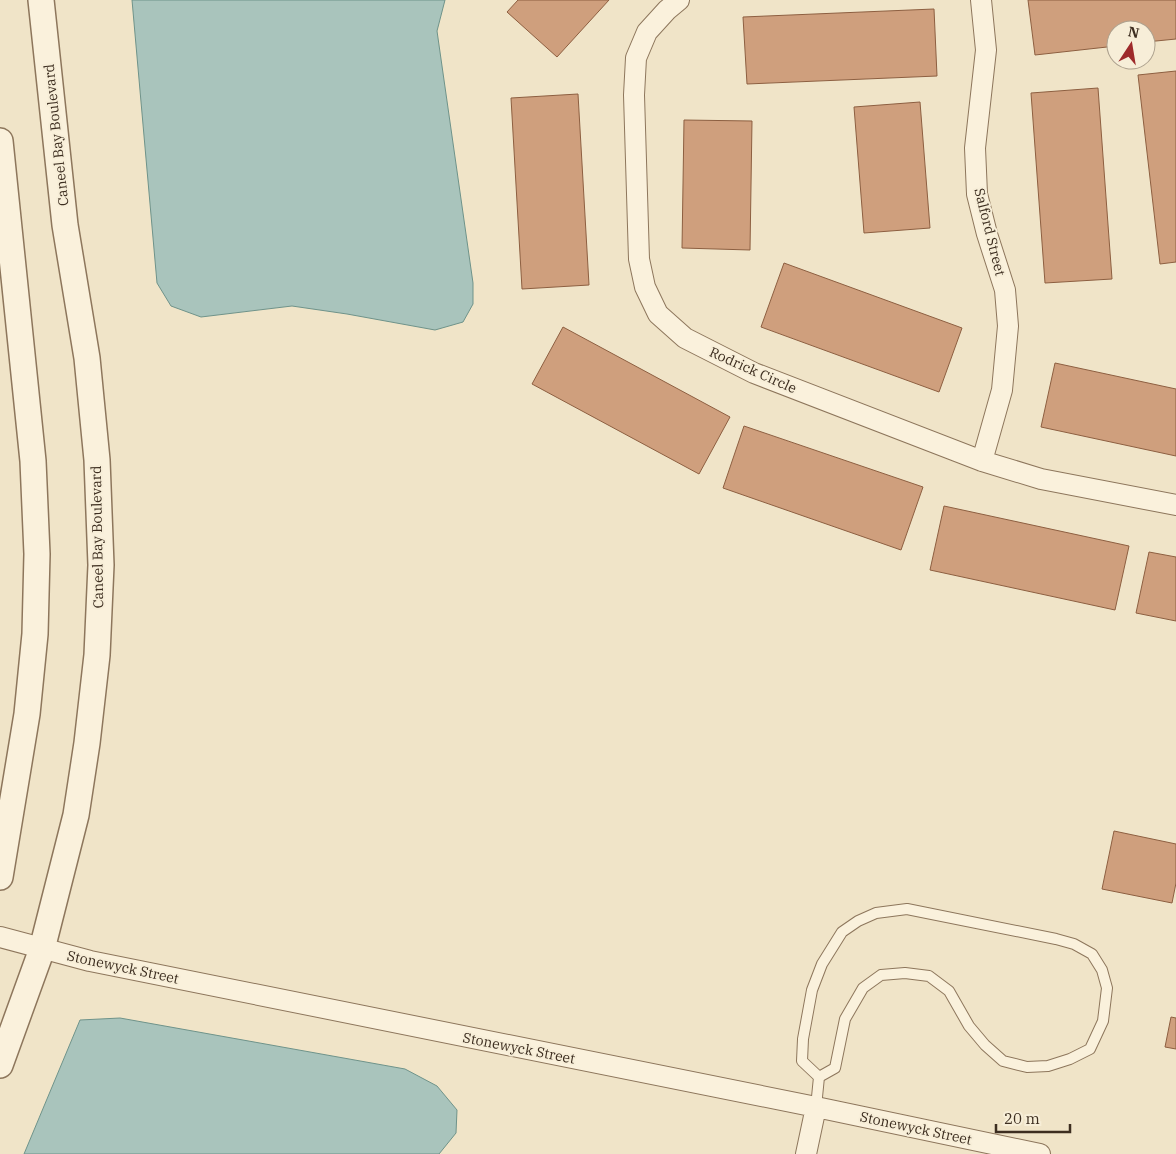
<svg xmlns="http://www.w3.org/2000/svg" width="1176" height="1154" font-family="'IBM Plex Serif',serif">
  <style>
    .water { fill: #a9c4bc; stroke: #6f938a }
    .building { fill: #cf9f7d; stroke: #8d5f41 }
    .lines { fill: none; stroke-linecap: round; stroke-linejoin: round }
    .service-casing { stroke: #8d765c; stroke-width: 12 }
    .minor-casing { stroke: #8d765c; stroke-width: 22 }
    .tertiary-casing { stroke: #8d765c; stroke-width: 28 }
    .service { stroke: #faf1dc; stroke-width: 10 }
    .minor { stroke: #faf1dc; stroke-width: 20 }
    .tertiary { stroke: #faf1dc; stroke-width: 25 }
    .labels { text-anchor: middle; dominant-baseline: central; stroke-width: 4; stroke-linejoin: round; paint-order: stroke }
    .street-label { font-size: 14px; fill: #3d2e20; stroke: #f7eed8 }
  </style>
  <rect width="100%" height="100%" fill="#f0e4c8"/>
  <path class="water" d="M132,0H445L437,31L473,283V304L463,322L435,330L347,314L292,306L201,317L171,306L157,283Z
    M120,1018L405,1069L437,1086L457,1110L456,1133L439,1154H24L80,1020Z"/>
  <path class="building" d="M518,0H609L557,57L507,12Z
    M1028,0H1176V39L1146,42V30H1116V46L1035,55Z
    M934,9L937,76L747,84L743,17Z
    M1176,71V262L1160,264L1138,75Z
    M1098,88L1112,279L1045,283L1031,93Z
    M578,94L589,285L522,289L511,98Z
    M920,102L930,228L864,233L854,107Z
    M684,120L752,121L750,250L682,248Z
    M784,263L962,328L939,392L761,327Z
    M563,327L730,417L699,474L532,384Z
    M1055,363L1176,389V456L1041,427Z
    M744,426L923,487L901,550L723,488Z
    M944,506L1129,546L1115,610L930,570Z
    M1149,552L1176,557V621L1136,613Z
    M1114,831L1176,844V883L1172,903L1102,889Z
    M1171,1017L1176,1018V1049L1165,1047Z"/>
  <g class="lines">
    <defs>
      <path id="service" d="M907,909L1056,939L1074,944L1092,954L1102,970L1107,988L1103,1021L1090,1049L1070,1059L1048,1066L1027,1067L1003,1061L985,1045L969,1026L949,991L929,976L905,973L881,975L863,988L845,1019L835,1068L819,1077L802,1061L803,1039L812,990L822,964L842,932L858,921L876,913Z
        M816,1107L819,1077"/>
      <path id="minor" d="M679,0L667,10L647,32L636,58L634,95L639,259L645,287L658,314L685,338L754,373L982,461L1041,479L1176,505
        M981,0L986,50L975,148L977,194L987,234L1005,290L1008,326L1002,390L982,461
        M0,937L90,961L816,1107L1040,1154
        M806,1154L816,1107"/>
      <path id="tertiary" d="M0,141L33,461L37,554L35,634L27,714L0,877
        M0,1065L42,949L76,815L87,743L97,655L101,565L97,460L87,358L65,225L41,0"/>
    </defs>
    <use href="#service" class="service-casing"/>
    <use href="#minor" class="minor-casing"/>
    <use href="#tertiary" class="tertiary-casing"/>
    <use href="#service" class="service"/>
    <use href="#minor" class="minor"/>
    <use href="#tertiary" class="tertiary"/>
  </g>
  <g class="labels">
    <g class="street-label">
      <text transform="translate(56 135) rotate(-96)">Caneel Bay Boulevard</text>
      <text transform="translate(990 232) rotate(76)">Salford Street</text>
      <text transform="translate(753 370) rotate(24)">Rodrick Circle</text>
      <text transform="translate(97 537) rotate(-91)">Caneel Bay Boulevard</text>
      <text transform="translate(123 967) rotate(12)">Stonewyck Street</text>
      <text transform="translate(519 1048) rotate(11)">Stonewyck Street</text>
      <text transform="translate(916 1128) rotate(12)">Stonewyck Street</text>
    </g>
  </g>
  <g transform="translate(1131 45) rotate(12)"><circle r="24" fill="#f7eed8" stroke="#ada18e"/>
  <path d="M0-4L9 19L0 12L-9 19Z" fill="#9e2a2b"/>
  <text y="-8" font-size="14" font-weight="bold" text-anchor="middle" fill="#3d2e20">N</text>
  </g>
  <path d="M996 1124v8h74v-8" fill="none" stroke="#3d2e20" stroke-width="2.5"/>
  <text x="1004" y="1124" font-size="15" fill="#3d2e20" stroke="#f7eed8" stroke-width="4" paint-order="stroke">20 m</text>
</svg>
